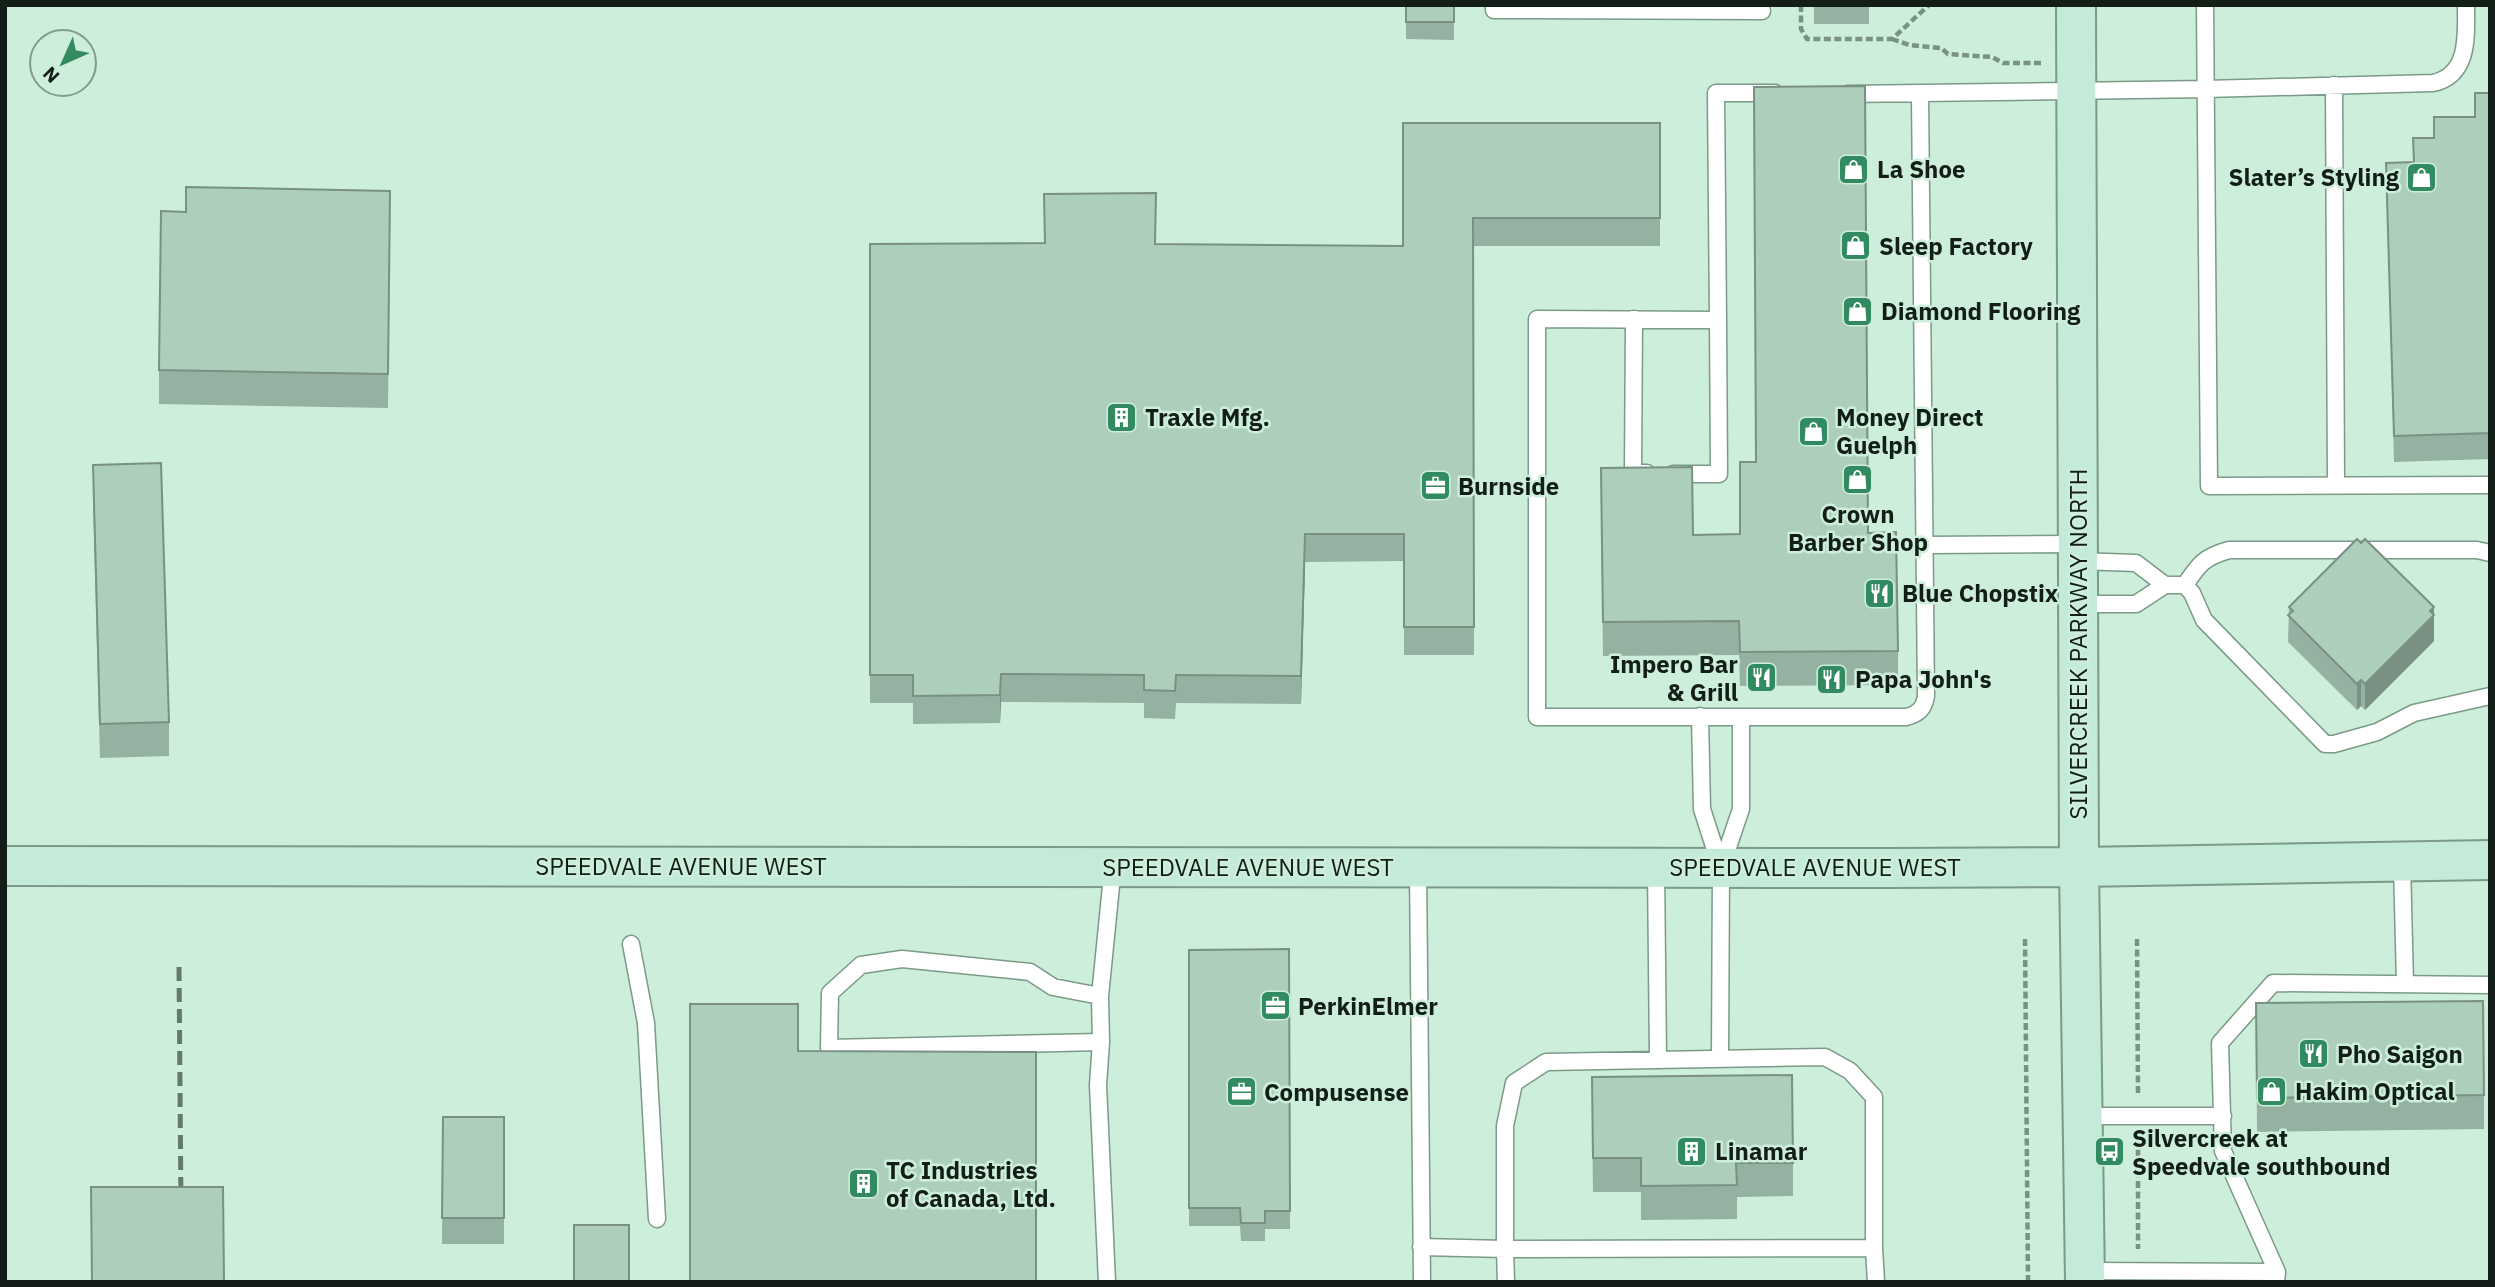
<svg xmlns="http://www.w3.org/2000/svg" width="2495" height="1287" font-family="'IBM Plex Sans',sans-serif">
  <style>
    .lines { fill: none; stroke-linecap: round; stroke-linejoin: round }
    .lane-casing { stroke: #7b9a87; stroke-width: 19 }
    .secondary-casing { stroke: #7b9a87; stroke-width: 42 }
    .path { stroke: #7a9284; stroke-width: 4.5; stroke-dasharray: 7 3.5; stroke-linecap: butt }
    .lane { stroke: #fff; stroke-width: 16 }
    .secondary { stroke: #c4ead9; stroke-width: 38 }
    .rail { stroke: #64796d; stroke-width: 5; stroke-dasharray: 14 7; stroke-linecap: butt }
    .wall { fill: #95b1a1 }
    .shaded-wall { fill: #799083 }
    .building { fill: #adcebb; stroke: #799083; stroke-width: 2 }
    .labels { text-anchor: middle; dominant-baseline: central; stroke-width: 5; stroke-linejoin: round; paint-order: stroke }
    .poi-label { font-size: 24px; font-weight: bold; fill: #121e17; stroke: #cceeda; text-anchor: start }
    .street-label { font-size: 24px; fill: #121e17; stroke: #cceeda }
  </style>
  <rect width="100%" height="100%" fill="#cceeda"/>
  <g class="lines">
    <defs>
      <path id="lane" d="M1494,5V10L1762,11
        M2205,5L2209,486L2490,485
        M2334,85L2336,485
        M1775,93H1716L1718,320L1537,319V717H1906C1919,714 1924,708 1926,696L1920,94
        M1847,94L2206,89L2433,83C2470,75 2466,35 2466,5
        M1634,319L1633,473H1647
        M1673,474H1719L1718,320
        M1925,545L2077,544
        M2078,561L2136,563L2165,585
        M2185,585C2199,564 2204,557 2229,550H2477L2490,553
        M2079,604H2136L2165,585H2185L2192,593L2204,620L2325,744H2334L2377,732L2414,713L2490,696
        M1700,716L1702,809L1721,868
        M2402,863L2405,984
        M1418,868L1422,1282
        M1656,868L1658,1058
        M631,944L646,1023L657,1219
        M1100,996L1053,987L1030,972L902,959L861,965L830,993L829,1048L1101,1042L1100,996L1113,866
        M1101,1042L1098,1085L1107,1282
        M1825,1057L1850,1071L1874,1097V1248L1505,1249V1126L1514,1083L1546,1062Z
        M1720,1058L1721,868L1741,809V717
        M2083,1116H2223
        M1421,1247L1505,1249L1506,1282
        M1874,1248L1876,1282
        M2085,1271L2277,1272
        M2276,1282L2277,1272L2223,1151L2220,1043L2273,983L2490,985"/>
      <path id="secondary" d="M2076,5L2079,867L2085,1282
        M5,866L1889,868L2079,867L2490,860"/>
    </defs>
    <use href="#lane" class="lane-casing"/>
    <use href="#secondary" class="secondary-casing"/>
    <path class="path" d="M1801,5V29L1807,39H1892L1929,5
      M1892,39L1909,45L1941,48L1948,54L1992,57L2003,63H2043
      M2025,939L2028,1282
      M2137,939L2138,1095
      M2138,1139V1249"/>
    <use href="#lane" class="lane"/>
    <use href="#secondary" class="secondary"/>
    <path class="rail" d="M179,967L181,1205"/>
  </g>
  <path class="wall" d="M1406,5H1454V40L1406,39Z
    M1814,5H1869V24H1814Z
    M2490,93V459L2394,462L2386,163L2413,162L2475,117Z
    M1660,123V246H1473L1474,655H1404V561L1305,562L1301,704L1176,703L1175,719L1144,718V703L1001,702L1000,723L913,724V703H870V244H1155L1403,246Z
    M186,212L390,224L388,408L159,404V370Z
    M93,465L169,722V756L100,758L93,499Z
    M1601,502L1693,535L1868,533L1898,651V685L1740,686L1739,655L1603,656Z
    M2289,607H2434V641L2365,710L2361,706L2357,710L2288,642Z
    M1289,949L1290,1229H1265V1241H1241L1240,1226H1189V950Z
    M2256,1003L2484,1095V1129L2257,1132Z
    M1592,1111L1793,1163V1196L1737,1197V1219L1641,1220V1192H1593Z
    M443,1117H504V1244H442Z"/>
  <path class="shaded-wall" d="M1305,534V562L1301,704V676Z
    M2434,607V641L2365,710V684Z
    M1001,674V702L1000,723V695Z
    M2361,680V706L2357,710V684Z"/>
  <path class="building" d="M1406,5H1454V22H1406Z
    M1814,5H1869V6H1814Z
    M1865,86L1868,533L1896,532L1898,651L1740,652L1739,621L1603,622L1601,468L1692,467L1693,535L1740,534V462H1756L1754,87Z
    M2475,93H2490V433L2394,436L2386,163L2414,162L2413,138H2434V117H2475Z
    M1403,123H1660V218H1473L1474,627H1404V534H1305L1301,676L1176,675L1175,691L1144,690V675L1001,674L1000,695L913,696V675H870V244L1045,243L1044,194L1156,193L1155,244L1403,246Z
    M186,187L390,191L388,374L159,370L161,211L186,212Z
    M161,463L169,722L100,724L93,465Z
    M2357,539L2361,543L2365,539L2434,607L2430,611L2434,615L2365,684L2361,680L2357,684L2288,615L2293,611L2289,607Z
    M1289,949L1290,1211H1265V1223H1241L1240,1208H1189V950Z
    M2483,1001L2484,1095L2257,1098L2256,1003Z
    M690,1004H798V1051L1036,1052V1282H690Z
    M1792,1075L1793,1163H1736L1737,1185L1641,1186V1158H1593L1592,1077Z
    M443,1117H504V1218H442Z
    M91,1187H223L224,1282H92Z
    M574,1225H629V1282H574Z"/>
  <defs>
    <symbol id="shop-square" viewBox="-11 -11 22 22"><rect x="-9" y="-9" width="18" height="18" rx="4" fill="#328b60" stroke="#cceeda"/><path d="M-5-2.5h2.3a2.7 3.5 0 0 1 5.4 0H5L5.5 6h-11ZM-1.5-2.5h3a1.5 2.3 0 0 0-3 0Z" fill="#fff"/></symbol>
    <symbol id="building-square" viewBox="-11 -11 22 22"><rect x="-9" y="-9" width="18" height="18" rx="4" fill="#328b60" stroke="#cceeda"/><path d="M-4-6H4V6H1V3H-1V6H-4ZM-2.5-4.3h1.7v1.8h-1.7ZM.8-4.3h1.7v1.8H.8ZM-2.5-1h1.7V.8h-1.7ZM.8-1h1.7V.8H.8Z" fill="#fff"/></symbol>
    <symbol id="office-square" viewBox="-11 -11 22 22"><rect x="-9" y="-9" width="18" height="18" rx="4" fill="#328b60" stroke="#cceeda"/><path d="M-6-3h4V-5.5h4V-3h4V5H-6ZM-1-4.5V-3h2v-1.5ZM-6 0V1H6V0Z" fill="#fff"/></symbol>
    <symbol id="restaurant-square" viewBox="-11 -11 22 22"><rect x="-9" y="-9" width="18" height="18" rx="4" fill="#328b60" stroke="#cceeda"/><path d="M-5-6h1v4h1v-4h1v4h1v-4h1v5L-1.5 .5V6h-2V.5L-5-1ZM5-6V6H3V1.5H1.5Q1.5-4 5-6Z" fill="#fff"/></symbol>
    <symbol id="bus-square" viewBox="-11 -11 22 22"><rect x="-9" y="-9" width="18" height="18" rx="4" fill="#328b60" stroke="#cceeda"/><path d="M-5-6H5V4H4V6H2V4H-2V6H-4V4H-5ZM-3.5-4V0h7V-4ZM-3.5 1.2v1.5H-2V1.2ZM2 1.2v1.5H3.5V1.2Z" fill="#fff"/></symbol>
  </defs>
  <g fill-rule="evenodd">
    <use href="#shop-square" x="1836" y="152" width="35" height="35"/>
    <use href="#shop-square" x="2404" y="160" width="35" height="35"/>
    <use href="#shop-square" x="1838" y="228" width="35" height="35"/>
    <use href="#shop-square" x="1840" y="294" width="35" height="35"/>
    <use href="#building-square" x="1104" y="400" width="35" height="35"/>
    <use href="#shop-square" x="1796" y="414" width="35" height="35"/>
    <use href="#shop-square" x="1840" y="462" width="35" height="35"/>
    <use href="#office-square" x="1418" y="468" width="35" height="35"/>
    <use href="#restaurant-square" x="1862" y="576" width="35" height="35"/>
    <use href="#restaurant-square" x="1744" y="660" width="35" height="35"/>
    <use href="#restaurant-square" x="1814" y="662" width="35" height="35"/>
    <use href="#office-square" x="1258" y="988" width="35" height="35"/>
    <use href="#restaurant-square" x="2296" y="1036" width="35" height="35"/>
    <use href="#shop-square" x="2254" y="1074" width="35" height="35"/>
    <use href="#office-square" x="1224" y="1074" width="35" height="35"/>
    <use href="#building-square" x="1674" y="1134" width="35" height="35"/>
    <use href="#bus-square" x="2092" y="1134" width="35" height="35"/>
    <use href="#building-square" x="846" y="1166" width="35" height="35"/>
  </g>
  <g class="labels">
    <g class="poi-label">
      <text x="1877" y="169">La Shoe</text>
      <text x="2399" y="177" text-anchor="end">Slater’s Styling</text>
      <text x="1879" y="246">Sleep Factory</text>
      <text x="1881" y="311">Diamond Flooring</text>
      <text x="1145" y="417">Traxle Mfg.</text>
      <text x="1836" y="417">Money Direct<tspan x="1836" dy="28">Guelph</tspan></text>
      <text x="1458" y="486">Burnside</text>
      <text x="1858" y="514" text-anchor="middle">Crown<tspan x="1858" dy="28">Barber Shop</tspan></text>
      <text x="1902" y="593">Blue Chopstix</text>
      <text x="1738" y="664" text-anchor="end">Impero Bar<tspan x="1738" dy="28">&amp; Grill</tspan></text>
      <text x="1855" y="679">Papa John's</text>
      <text x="1298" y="1006">PerkinElmer</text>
      <text x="2337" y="1054">Pho Saigon</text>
      <text x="2295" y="1091">Hakim Optical</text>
      <text x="1264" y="1092">Compusense</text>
      <text x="2132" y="1138">Silvercreek at<tspan x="2132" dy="28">Speedvale southbound</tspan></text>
      <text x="1715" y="1151">Linamar</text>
      <text x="886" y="1170">TC Industries<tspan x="886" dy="28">of Canada, Ltd.</tspan></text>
    </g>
    <g class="street-label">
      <text transform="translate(2078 644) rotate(-90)">SILVERCREEK PARKWAY NORTH</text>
      <text x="681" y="866">SPEEDVALE AVENUE WEST</text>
      <text x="1248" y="867">SPEEDVALE AVENUE WEST</text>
      <text x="1815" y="867">SPEEDVALE AVENUE WEST</text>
    </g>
  </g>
  <rect width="2495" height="1287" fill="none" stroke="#121e17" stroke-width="14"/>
  <g transform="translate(63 63) rotate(225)"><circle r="33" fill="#cceeda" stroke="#829b8c" stroke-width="2"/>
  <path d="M0-5L12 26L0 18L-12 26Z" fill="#328b60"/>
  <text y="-10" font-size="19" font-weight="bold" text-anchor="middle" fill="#121e17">N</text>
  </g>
</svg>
